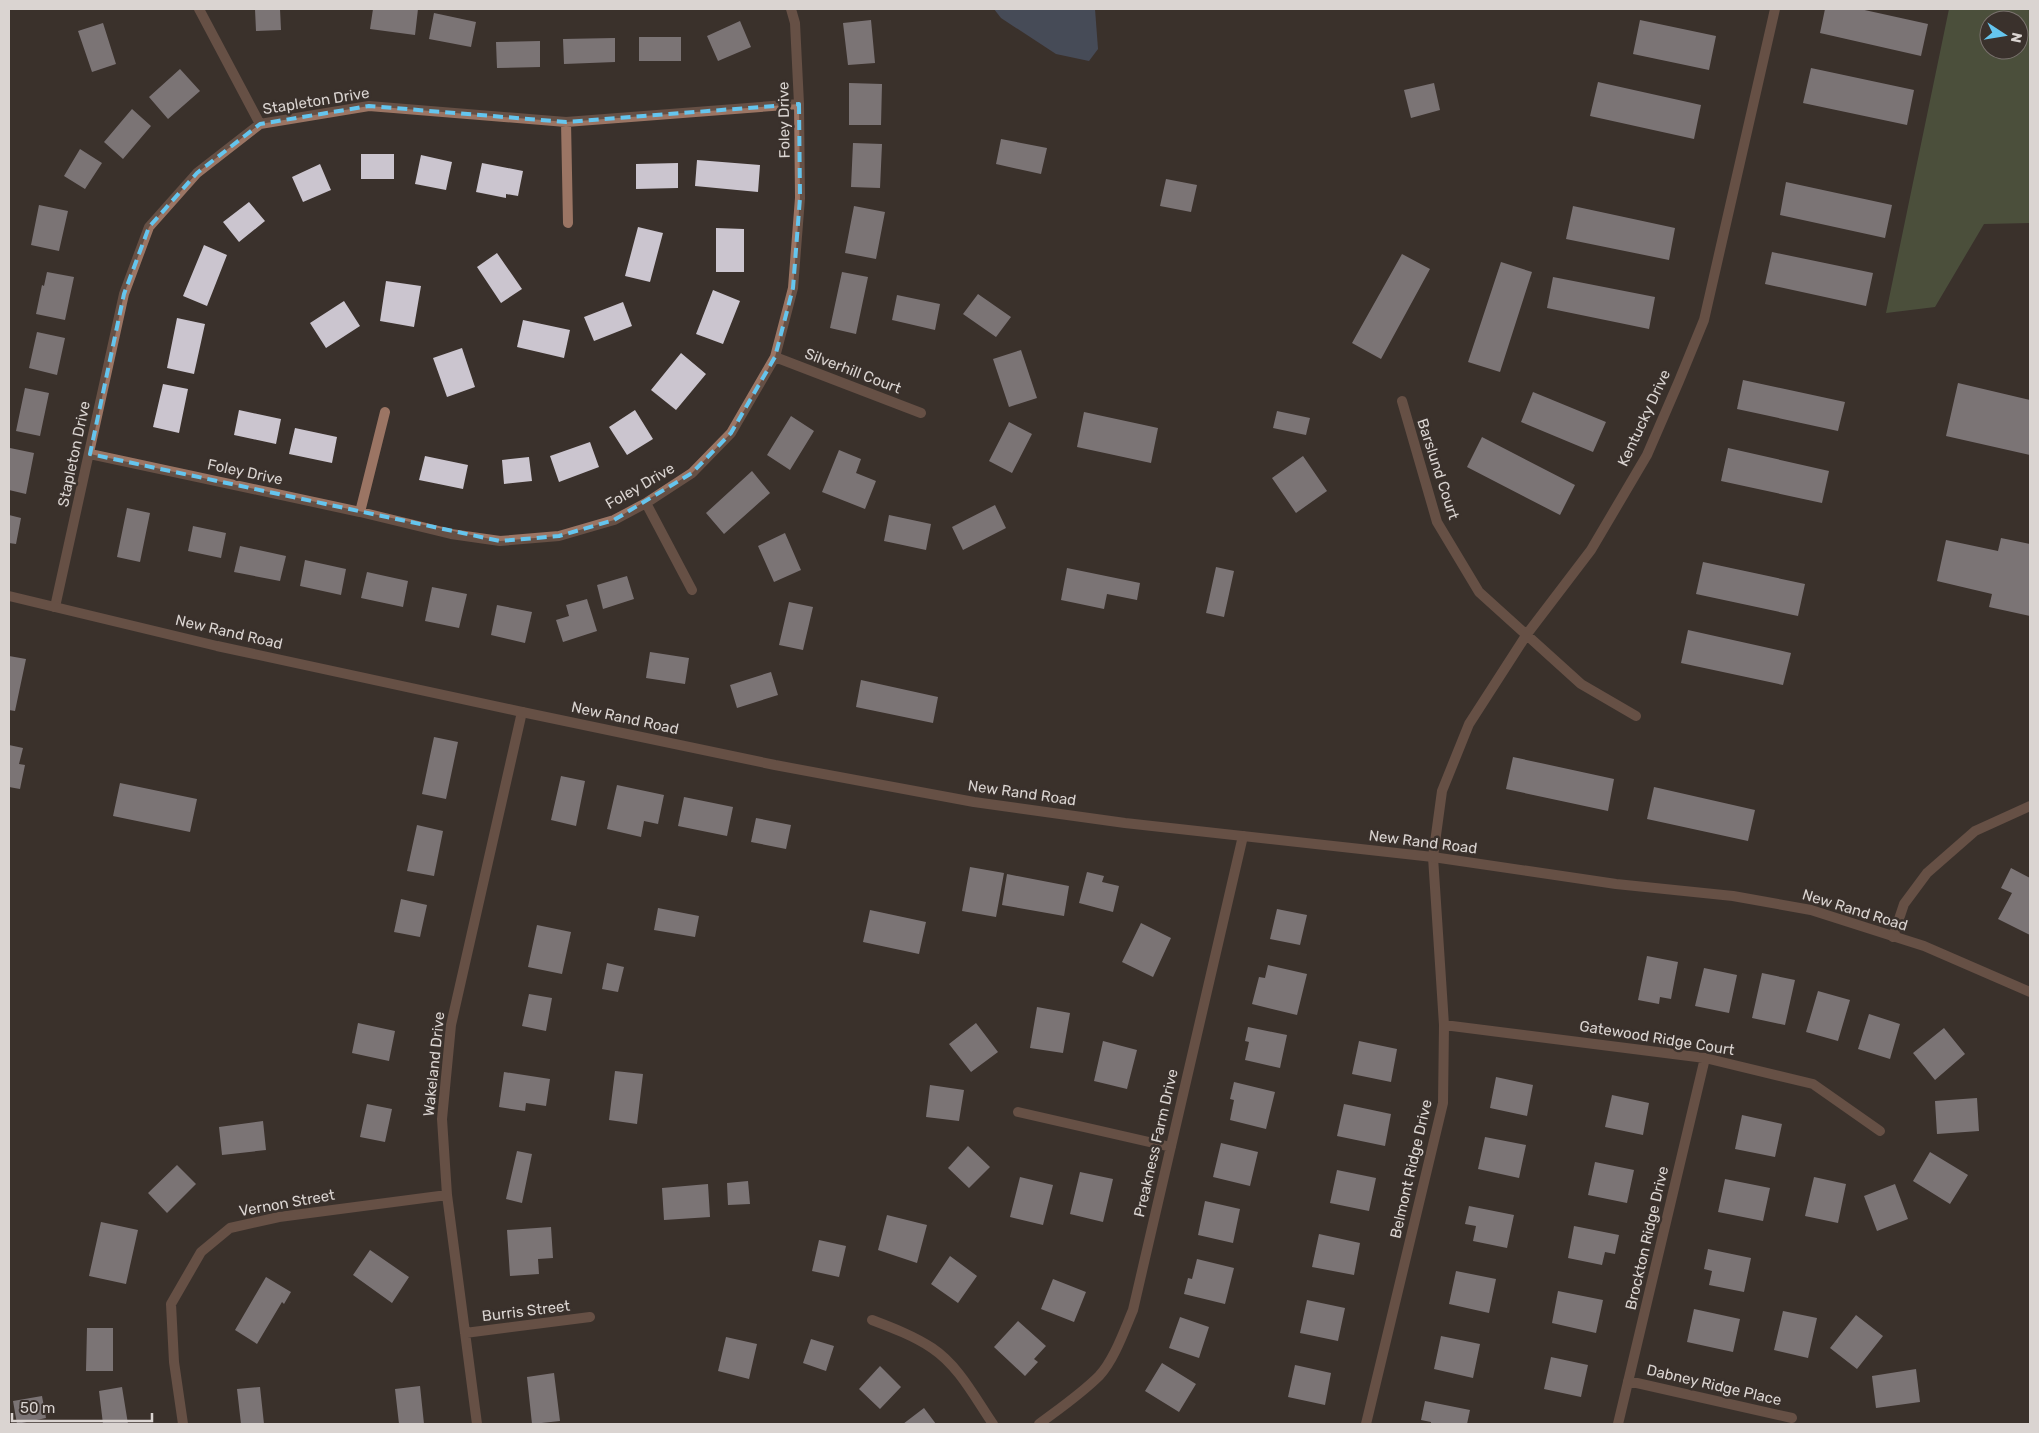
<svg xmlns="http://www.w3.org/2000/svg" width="2039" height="1433" font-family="Rubik,sans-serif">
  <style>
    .forest { fill: #5f744f; fill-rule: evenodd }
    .water { fill: #566a8d }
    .building { fill: #cbc5cf }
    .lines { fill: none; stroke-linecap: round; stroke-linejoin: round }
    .minor { stroke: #9b7564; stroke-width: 10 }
    .tertiary { stroke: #9b7564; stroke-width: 10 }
    .marked { fill: none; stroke: #65c5ee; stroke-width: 4; stroke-dasharray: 10 6; stroke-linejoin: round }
    .labels { text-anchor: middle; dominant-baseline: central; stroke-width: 5; stroke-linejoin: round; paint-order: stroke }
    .street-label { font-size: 15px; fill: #dad4d1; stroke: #3a312c }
  </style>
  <rect width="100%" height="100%" fill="#3a312c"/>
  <path class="forest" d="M1949,9H2030V223L1984,224L1935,307L1886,313ZM1989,20H2019V50H1989Z"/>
  <path class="water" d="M994,9H1095L1098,49L1089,61L1056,54L1001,18Z"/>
  <path class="building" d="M255,9H280L281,30L256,31Z
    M373,9H418L415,35L370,29Z
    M1825,9H1860L1928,24L1921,56L1820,33Z
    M434,13L476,22L471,47L429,39Z
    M871,20L875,63L848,65L843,23Z
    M1640,20L1716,36L1709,70L1633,54Z
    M740,21L751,47L718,61L707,36Z
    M103,23L116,64L92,72L78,31Z
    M639,37H681V61H639Z
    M615,38V62L564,64L563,39Z
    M540,41V67L497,68L496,42Z
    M1811,68L1914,90L1907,125L1803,103Z
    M180,69L200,91L168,119L149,97Z
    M1598,82L1701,105L1694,139L1590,116Z
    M849,83L882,84L881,125H849Z
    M1434,83L1440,110L1411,118L1404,90Z
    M132,109L151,126L123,159L104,142Z
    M1001,139L1047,148L1041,174L996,164Z
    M853,143L882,144L880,188L851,187Z
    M80,149L102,163L85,189L64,176Z
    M361,154H394V179H361Z
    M421,155L452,162L446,190L415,184Z
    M697,160L760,165L758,192L695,186Z
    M482,163L523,171L518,196L506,194V198L476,192Z
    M678,163V188L636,189V164Z
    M320,164L331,190L303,202L292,177Z
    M1166,179L1197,185L1191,212L1160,206Z
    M1786,182L1892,205L1885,238L1780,215Z
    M249,202L265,221L239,242L223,222Z
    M39,205L68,211L59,251L31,245Z
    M854,206L885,212L876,259L845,253Z
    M1573,206L1675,228L1669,260L1566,239Z
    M638,227L663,233L650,282L625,276Z
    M716,228L744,229V272H716Z
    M204,245L227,255L207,306L183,296Z
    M1772,252L1873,273L1866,306L1765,284Z
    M497,253L522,289L501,303L477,267Z
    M1402,254L1430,269L1381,359L1352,343Z
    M1501,262L1532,272L1500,372L1468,362Z
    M47,272L74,277L65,320L36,314L42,285L44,286Z
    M842,272L868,277L856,334L830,328Z
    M1553,277L1655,297L1649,329L1547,308Z
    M386,281L421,286L414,327L380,321Z
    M713,290L740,301L723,344L696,334Z
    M978,294L1011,317L996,337L963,314Z
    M897,295L940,304L935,330L892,320Z
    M344,301L360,326L326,348L310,323Z
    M623,302L632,326L594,341L584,317Z
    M177,318L205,324L194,374L167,368Z
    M523,320L570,330L564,358L517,347Z
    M37,332L65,338L57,375L29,368Z
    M462,348L475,387L447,397L433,358Z
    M1021,350L1037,398L1009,407L993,359Z
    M681,353L706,374L676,410L651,390Z
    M1743,380L1845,402L1838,431L1737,409Z
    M1958,383L2030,400V455L1946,436Z
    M163,384L188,389L179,433L153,427Z
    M25,388L49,393L40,436L16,431Z
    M1533,392L1606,422L1593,452L1521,422Z
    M239,410L281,419L276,444L234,435Z
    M635,410L653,439L627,455L609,427Z
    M1277,411L1310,418L1306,435L1273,428Z
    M1084,412L1158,428L1151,463L1077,447Z
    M791,416L814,431L790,470L767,455Z
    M1009,422L1032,434L1012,473L989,461Z
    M295,428L337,437L332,463L289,454Z
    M1482,437L1575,485L1560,515L1467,467Z
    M590,442L599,467L559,482L550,456Z
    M10,448L34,453L26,494L9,490Z
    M1728,448L1829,471L1822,503L1721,481Z
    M839,450L861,459L856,473L876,481L865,509L822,492Z
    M425,456L468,465L463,489L419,480Z
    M1303,456L1327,491L1296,513L1272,478Z
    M529,457L532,481L504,484L502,460Z
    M752,471L770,493L724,534L706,513Z
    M995,505L1006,528L963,550L952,527Z
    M127,508L150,513L140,562L117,557Z
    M9,515L21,518L16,544L9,543Z
    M889,515L931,524L926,550L884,541Z
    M193,526L226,533L221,558L188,551Z
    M785,533L801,570L774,582L758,546Z
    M2001,538L2030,544V616L1989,607L1992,594L1937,581L1946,540L1998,551Z
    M240,546L286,556L280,581L234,572Z
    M305,560L346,569L341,595L300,586Z
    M1703,562L1805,584L1798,616L1696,594Z
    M1216,567L1234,571L1224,617L1206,613Z
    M1067,568L1140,583L1137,600L1107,594L1104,609L1061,600Z
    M367,572L408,581L403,607L361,598Z
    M627,576L634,599L603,609L597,585Z
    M432,587L467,594L459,628L425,621Z
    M587,599L597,631L563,642L556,620L569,616L566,605Z
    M789,602L813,607L803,650L779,645Z
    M497,605L532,612L525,643L491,635Z
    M1688,630L1791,653L1783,685L1681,663Z
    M650,652L689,658L685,684L646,678Z
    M9,656L26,659L15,711L9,710Z
    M771,672L778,695L737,708L730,685Z
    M861,680L938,697L933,723L856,707Z
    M434,737L458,742L446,799L422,794Z
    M9,745L23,748L19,764L25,765L20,789L9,787Z
    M1513,757L1614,779L1608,811L1506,789Z
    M561,776L585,781L576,826L551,820Z
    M120,783L197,799L190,832L113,816Z
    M617,785L664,795L658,824L644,821L641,837L607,829Z
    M1654,787L1755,810L1748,841L1647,819Z
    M684,797L733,807L727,836L678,826Z
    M756,818L791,825L786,849L751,842Z
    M417,825L443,831L434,876L407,871Z
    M970,867L1004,873L996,917L962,911Z
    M2011,868L2030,878V935L1998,919L2012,893L2001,888Z
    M1087,872L1104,876L1102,882L1119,886L1113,912L1079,903Z
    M1007,874L1069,886L1064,916L1002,905Z
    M401,899L427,905L420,937L394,932Z
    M658,908L699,916L695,937L654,930Z
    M1277,909L1307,915L1300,945L1270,939Z
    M870,910L926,922L919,954L863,942Z
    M1141,923L1171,938L1153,977L1122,962Z
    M537,925L571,932L562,974L528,967Z
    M1647,956L1678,962L1671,999L1660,997L1659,1004L1638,1000Z
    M607,963L624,967L618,992L602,989Z
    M1268,965L1307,974L1297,1015L1252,1004L1259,977L1265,978Z
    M1704,968L1737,975L1729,1013L1695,1006Z
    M1762,973L1795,980L1785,1025L1752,1018Z
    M1818,991L1850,1000L1838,1041L1806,1032Z
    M529,994L552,998L546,1031L522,1026Z
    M1037,1007L1070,1013L1063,1053L1030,1048Z
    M1869,1014L1900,1024L1890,1059L1858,1049Z
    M358,1023L395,1031L389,1061L352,1053Z
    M976,1023L998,1052L971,1072L949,1044Z
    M1248,1027L1287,1035L1280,1068L1245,1060L1249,1042L1245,1041Z
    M1944,1028L1965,1054L1935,1080L1913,1053Z
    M1103,1041L1137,1050L1127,1089L1094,1081Z
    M1359,1041L1397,1049L1391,1082L1352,1074Z
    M615,1071L643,1074L637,1124L609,1120Z
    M504,1072L550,1079L546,1106L526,1103L525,1111L499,1107Z
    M1496,1077L1533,1085L1527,1116L1490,1108Z
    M1234,1082L1275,1092L1266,1129L1230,1120L1234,1100L1230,1099Z
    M930,1085L964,1090L959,1121L926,1117Z
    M1612,1095L1649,1103L1643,1135L1605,1127Z
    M1977,1098L1979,1131L1937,1134L1935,1101Z
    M367,1104L392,1109L385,1142L360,1137Z
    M1344,1104L1391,1114L1385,1146L1337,1136Z
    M1742,1115L1782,1124L1775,1157L1735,1149Z
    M263,1121L266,1150L222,1155L219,1127Z
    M1485,1137L1526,1145L1519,1178L1478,1169Z
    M1221,1143L1258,1152L1250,1186L1213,1177Z
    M968,1146L990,1167L969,1188L948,1168Z
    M517,1151L532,1154L522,1203L506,1199Z
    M1930,1152L1968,1175L1950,1204L1913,1181Z
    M1595,1162L1634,1170L1627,1203L1588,1195Z
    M177,1165L196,1184L167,1213L148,1193Z
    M1337,1170L1376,1178L1369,1211L1330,1203Z
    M1080,1172L1113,1179L1103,1222L1070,1214Z
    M1020,1177L1053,1185L1043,1225L1010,1217Z
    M1814,1177L1846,1184L1838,1223L1805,1216Z
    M1725,1179L1770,1188L1763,1221L1718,1212Z
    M748,1181L750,1204L728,1205L727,1183Z
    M708,1184L710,1217L664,1220L662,1188Z
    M1895,1184L1908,1219L1877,1231L1864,1196Z
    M1205,1201L1240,1209L1233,1243L1198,1235Z
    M1469,1206L1514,1215L1507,1248L1473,1241L1476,1226L1465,1224Z
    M887,1215L927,1225L917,1263L878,1250Z
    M101,1222L138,1230L126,1284L89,1276Z
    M1574,1226L1619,1235L1615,1254L1605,1252L1602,1265L1568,1258Z
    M551,1227L553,1258L538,1259L539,1274L510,1276L507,1230Z
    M1319,1234L1360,1243L1354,1275L1312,1267Z
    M819,1240L846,1246L839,1277L812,1271Z
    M1708,1249L1751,1258L1744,1292L1709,1285L1712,1271L1704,1269Z
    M370,1250L409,1277L392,1303L353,1275Z
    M950,1256L977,1276L958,1303L931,1284Z
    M1197,1259L1234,1268L1225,1304L1184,1294L1188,1278L1192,1279Z
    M1456,1271L1496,1279L1489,1313L1449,1304Z
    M266,1277L291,1292L284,1304L282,1302L257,1344L235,1330Z
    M1053,1279L1086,1292L1074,1322L1041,1309Z
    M1558,1291L1603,1300L1596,1333L1552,1323Z
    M1307,1300L1345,1308L1338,1341L1300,1333Z
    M1694,1309L1740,1319L1733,1352L1687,1342Z
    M1783,1311L1817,1318L1808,1358L1774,1350Z
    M1856,1315L1883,1336L1857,1369L1830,1348Z
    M1180,1317L1209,1327L1199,1358L1169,1348Z
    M1018,1321L1046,1346L1034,1359L1038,1362L1025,1376L994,1347Z
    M87,1328H113V1371H86Z
    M1441,1336L1480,1344L1473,1378L1434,1369Z
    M726,1337L757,1344L749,1379L718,1371Z
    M811,1339L834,1346L826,1371L803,1363Z
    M1551,1357L1588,1365L1581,1397L1544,1389Z
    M1162,1363L1196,1384L1179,1412L1145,1391Z
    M1295,1365L1331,1373L1325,1405L1288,1397Z
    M880,1366L901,1387L880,1409L859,1389Z
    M1916,1369L1920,1402L1876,1408L1872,1376Z
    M554,1373L560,1421L532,1424L527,1377Z
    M420,1386L424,1424H399L395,1389Z
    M122,1387L128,1424H103L99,1391Z
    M260,1387L264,1424H241L237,1389Z
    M42,1396L46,1418L17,1424L13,1401Z
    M1425,1401L1470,1410L1467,1424H1431V1422L1421,1420Z
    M924,1408L936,1424H903Z"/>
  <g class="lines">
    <path class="minor" d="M199,9L260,124
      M566,122L568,223
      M775,357L921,413
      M1402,401L1437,522L1479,592L1581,684L1636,716
      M90,454L360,512L451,534L500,541L559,536L614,520L646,503L692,473L731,433L775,357L793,288L800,198L799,104L795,23L791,9
      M646,503L692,590
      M360,512L385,412
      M55,607L124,294L149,227L197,173L260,124L369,106L566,122L799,104
      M1893,937L1904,904L1927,873L1975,831L2030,806
      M1444,1025L1705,1058L1813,1084L1880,1131
      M1018,1112L1171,1147
      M872,1320C893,1328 914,1336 932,1348C959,1366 975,1398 993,1424
      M465,1333L590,1317
      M1628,1381L1792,1418
      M183,1424L174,1362L171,1304L201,1252L230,1228L279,1217L447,1195
      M477,1424L447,1195L442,1119L451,1025L522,712
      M1039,1424C1059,1409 1081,1394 1099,1376C1114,1360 1124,1331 1133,1310L1243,836
      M1366,1424L1443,1103L1444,1025L1433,857L1442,791L1469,724L1527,634L1591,550L1647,455L1679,381L1704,320L1775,9
      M1618,1424L1705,1058"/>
    <path class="tertiary" d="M9,596L217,646L522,712L775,765L974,802L1125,823L1433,857L1616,884L1733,896L1811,910L1924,946L2030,992"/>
  </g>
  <path d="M0 0H2039V1433H0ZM799,104L800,198L793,288L775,357L731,433L692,473L614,520L559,536L500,541L90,454L124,294L149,227L197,173L260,124L369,106L566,122Z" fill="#3a312c" fill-opacity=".55" fill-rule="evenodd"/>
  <path class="marked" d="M799,104L800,198L793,288L775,357L731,433L692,473L614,520L559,536L500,541L90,454L124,294L149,227L197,173L260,124L369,106L566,122Z"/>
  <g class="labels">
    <g class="street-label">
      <text transform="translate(316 101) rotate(-9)">Stapleton Drive</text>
      <text transform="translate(784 120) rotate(-91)">Foley Drive</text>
      <text transform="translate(853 371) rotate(21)">Silverhill Court</text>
      <text transform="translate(1644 418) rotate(-65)">Kentucky Drive</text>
      <text transform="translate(74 454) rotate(-78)">Stapleton Drive</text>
      <text transform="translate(1438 469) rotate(72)">Barslund Court</text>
      <text transform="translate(245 472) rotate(12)">Foley Drive</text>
      <text transform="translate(640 486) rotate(-30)">Foley Drive</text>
      <text transform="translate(229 632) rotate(13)">New Rand Road</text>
      <text transform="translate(625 718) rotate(12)">New Rand Road</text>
      <text transform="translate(1022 793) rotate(8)">New Rand Road</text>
      <text transform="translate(1423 842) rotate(7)">New Rand Road</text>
      <text transform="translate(1855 910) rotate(17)">New Rand Road</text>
      <text transform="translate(1657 1038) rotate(9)">Gatewood Ridge Court</text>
      <text transform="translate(434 1064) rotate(-84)">Wakeland Drive</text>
      <text transform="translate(1156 1143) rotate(-77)">Preakness Farm Drive</text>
      <text transform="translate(1411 1169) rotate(-77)">Belmont Ridge Drive</text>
      <text transform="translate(287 1203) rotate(-10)">Vernon Street</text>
      <text transform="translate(1647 1238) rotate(-77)">Brockton Ridge Drive</text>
      <text transform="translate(526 1311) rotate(-7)">Burris Street</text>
      <text transform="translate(1714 1385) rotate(13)">Dabney Ridge Place</text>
    </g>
  </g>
  <rect width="2039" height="1433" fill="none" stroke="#dad4d1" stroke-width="20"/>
  <g transform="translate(2004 35) rotate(102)"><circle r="24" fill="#3a312c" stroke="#7a726e"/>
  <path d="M0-4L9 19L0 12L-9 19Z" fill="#65c5ee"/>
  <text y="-8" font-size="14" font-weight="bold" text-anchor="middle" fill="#dad4d1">N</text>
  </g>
  <path d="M12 1413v8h140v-8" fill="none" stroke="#dad4d1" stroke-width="2.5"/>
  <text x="20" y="1413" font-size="15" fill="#dad4d1" stroke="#3a312c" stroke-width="4" paint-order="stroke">50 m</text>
</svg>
